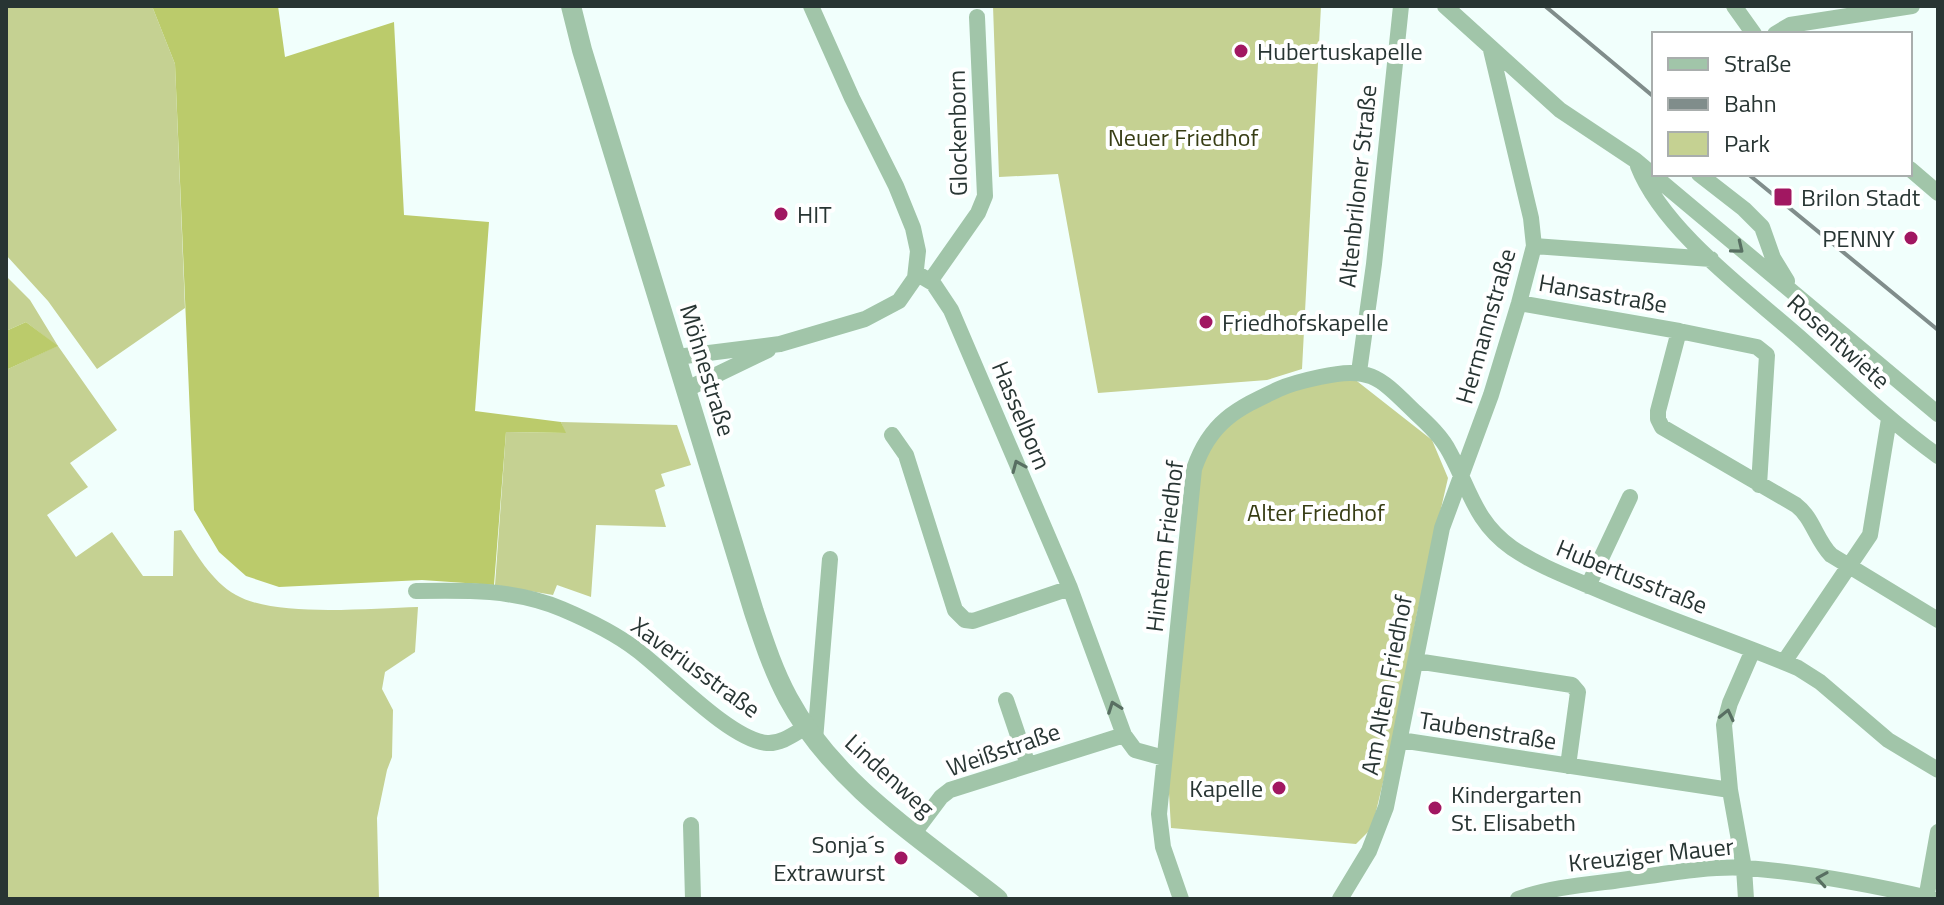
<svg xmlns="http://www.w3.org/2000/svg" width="1944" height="905" font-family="'Titillium Web',sans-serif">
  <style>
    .green { fill: #c5d192 }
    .forest { fill: #bbcb6b }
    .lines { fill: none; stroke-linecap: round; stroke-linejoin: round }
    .minor { stroke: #a1c5a9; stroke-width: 16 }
    .tertiary { stroke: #a1c5a9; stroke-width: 20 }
    .rail { stroke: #808d8b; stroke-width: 4 }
    .oneway { stroke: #586f62 }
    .poi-dot { fill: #a11761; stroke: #fff; stroke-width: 3 }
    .labels { text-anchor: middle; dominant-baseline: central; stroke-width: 8; stroke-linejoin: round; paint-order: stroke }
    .poi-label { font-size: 24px; fill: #283533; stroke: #fff; text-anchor: start }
    .street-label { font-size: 24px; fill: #283533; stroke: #fff }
    .park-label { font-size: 24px; fill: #373d14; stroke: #fff }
  </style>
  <rect width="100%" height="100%" fill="#f1fffc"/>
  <path class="green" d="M6,6H152L175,64L185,308L97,369L48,301L6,255Z
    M993,6H1321L1302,369L1267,380L1098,393L1058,174L999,177Z
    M6,276L30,300L58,346L117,430L70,463L88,487L47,515L76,557L112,532L143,576H173L174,531L181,530C196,553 211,581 236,595C276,618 370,608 418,607L415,652L385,672L382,689L393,710L392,757L387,770L377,818L379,899H6V370L57,346L26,322L6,331Z
    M1353,378L1432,440L1448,478L1417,613L1394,737L1372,828L1356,844L1171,828L1168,776L1196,482L1212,441L1232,419L1298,386Z
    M561,422L677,425L691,465L661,474L665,486L655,490L666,527L596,525L591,597L557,585L553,595L495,585L506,432L565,433Z"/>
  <path class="forest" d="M152,6H278L285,57L394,22L404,215L489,222L475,411L561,422L566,433L506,432L494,585L422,580L279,587L246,576L219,552L194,510L175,64Z
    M26,322L58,346L6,370V331Z"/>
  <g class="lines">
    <path class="minor" d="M1445,6L1560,110L1635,160L1938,414
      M1734,6L1754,34
      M1775,34L1790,25L1912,6
      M1638,166C1663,230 1747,291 1799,337C1845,378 1888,420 1938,456
      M1910,169L1938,193
      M1699,174L1744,209L1762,227L1773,258L1787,281
      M1534,246L1711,259
      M916,273L933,283L951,310L1070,588L1124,735L1135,750L1164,758
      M931,280L978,213L985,196L977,17
      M1519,303L1679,331L1658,411V419L1662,427L1796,505C1813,518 1816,540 1831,555L1938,620
      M1679,331L1757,347L1767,355L1759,485
      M677,357L780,344L865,319L899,301L915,278L918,251L913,228L896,186L852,98L811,6
      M1359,372L1374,264L1401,6
      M687,389L768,350
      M892,435L906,455L955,610L965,620L973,621L1070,588
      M1588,586L1630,497
      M416,591C466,590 515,589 562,609C588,620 615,633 637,650C668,673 730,740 767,743C781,744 794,734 806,727
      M1416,661L1572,685L1578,692L1568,766
      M1784,662L1870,535L1889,419
      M1006,700L1028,765
      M815,740L830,559
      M1400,740L1730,790
      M691,825L693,899
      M914,833L941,797L950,790L1124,735
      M1181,899L1163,847L1159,814L1194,469C1210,422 1236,409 1279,389C1292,383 1306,380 1320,377C1371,366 1379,377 1415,412C1428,424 1442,437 1450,453C1470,490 1475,522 1512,548C1537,565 1566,576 1594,588C1661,617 1731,640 1798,668L1820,682L1888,740L1938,770
      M1340,899L1369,851L1386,807L1442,528L1491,395L1519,303L1534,246L1531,218L1491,50
      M1518,899C1549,888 1581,885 1614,881C1654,876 1707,865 1747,868C1809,873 1873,885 1933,899
      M1746,899L1744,868L1730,790L1724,725L1730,703L1753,650
      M1926,899L1938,832"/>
    <path class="tertiary" d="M571,6L582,50L754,612C764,642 773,670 788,698C834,784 923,840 998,899"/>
    <path class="rail" d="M1545,6L1654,97
      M1748,174L1938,330"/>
  </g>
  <defs><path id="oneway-chevron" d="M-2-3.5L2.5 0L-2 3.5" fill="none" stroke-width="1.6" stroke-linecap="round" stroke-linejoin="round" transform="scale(2)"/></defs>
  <g class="oneway">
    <use href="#oneway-chevron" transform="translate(1738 248) rotate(39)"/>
    <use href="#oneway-chevron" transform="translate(1018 466) rotate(-113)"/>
    <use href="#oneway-chevron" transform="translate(1114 707) rotate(-110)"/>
    <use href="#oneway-chevron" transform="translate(1727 715) rotate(-77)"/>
    <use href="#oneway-chevron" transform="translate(1822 879) rotate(-171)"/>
  </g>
  <g class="poi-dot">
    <circle cx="1241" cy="51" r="8"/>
    <rect x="1773" y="187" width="20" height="20" rx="4"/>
    <circle cx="781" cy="214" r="8"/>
    <circle cx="1911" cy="238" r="8"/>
    <circle cx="1206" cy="322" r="8"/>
    <circle cx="1279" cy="788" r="8"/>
    <circle cx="1435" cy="808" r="8"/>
    <circle cx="901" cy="858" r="8"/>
  </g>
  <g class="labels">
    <g class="poi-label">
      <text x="1257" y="51">Hubertuskapelle</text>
      <text x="1801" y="197">Brilon Stadt</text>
      <text x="797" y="214">HIT</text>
      <text x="1895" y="238" text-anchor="end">PENNY</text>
      <text x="1222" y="322">Friedhofskapelle</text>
      <text x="1263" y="788" text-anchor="end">Kapelle</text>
      <text x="1451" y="794">Kindergarten<tspan x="1451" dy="28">St. Elisabeth</tspan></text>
      <text x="885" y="844" text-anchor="end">Sonja´s<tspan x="885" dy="28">Extrawurst</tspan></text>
    </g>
    <g class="street-label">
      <text transform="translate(957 133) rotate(-91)">Glockenborn</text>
      <text transform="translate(1357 186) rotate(-84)">Altenbriloner Straße</text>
      <text transform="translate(1603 293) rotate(10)">Hansastraße</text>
      <text transform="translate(1485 326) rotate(-74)">Hermannstraße</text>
      <text transform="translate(1839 341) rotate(42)">Rosentwiete</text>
      <text transform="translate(708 370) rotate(73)">Möhnestraße</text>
      <text transform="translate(1022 415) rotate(67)">Hasselborn</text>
      <text transform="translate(1164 546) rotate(-83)">Hinterm Friedhof</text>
      <text transform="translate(1632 576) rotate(22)">Hubertusstraße</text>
      <text transform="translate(696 667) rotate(36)">Xaveriusstraße</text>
      <text transform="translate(1386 685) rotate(-79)">Am Alten Friedhof</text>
      <text transform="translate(1488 730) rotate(9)">Taubenstraße</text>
      <text transform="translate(1003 749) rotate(-19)">Weißstraße</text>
      <text transform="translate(890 775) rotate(42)">Lindenweg</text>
      <text transform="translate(1651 854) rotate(-6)">Kreuziger Mauer</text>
    </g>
    <g class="park-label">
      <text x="1183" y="137">Neuer Friedhof</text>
      <text x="1316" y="512">Alter Friedhof</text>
    </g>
  </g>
  <rect width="1944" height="905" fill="none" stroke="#283533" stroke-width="16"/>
  <rect x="1652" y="32" width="260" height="144" fill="#ffffff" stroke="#a9aead" stroke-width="2"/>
  <rect x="1668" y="58" width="40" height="12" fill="#a1c5a9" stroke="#a9aead" stroke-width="2"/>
  <text x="1724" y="72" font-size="24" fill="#283533">Straße</text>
  <rect x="1668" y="98" width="40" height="12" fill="#808d8b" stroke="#a9aead" stroke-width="2"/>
  <text x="1724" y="112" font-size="24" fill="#283533">Bahn</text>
  <rect x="1668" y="132" width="40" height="24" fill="#c5d192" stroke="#a9aead" stroke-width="2"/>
  <text x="1724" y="152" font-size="24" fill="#283533">Park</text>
</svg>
